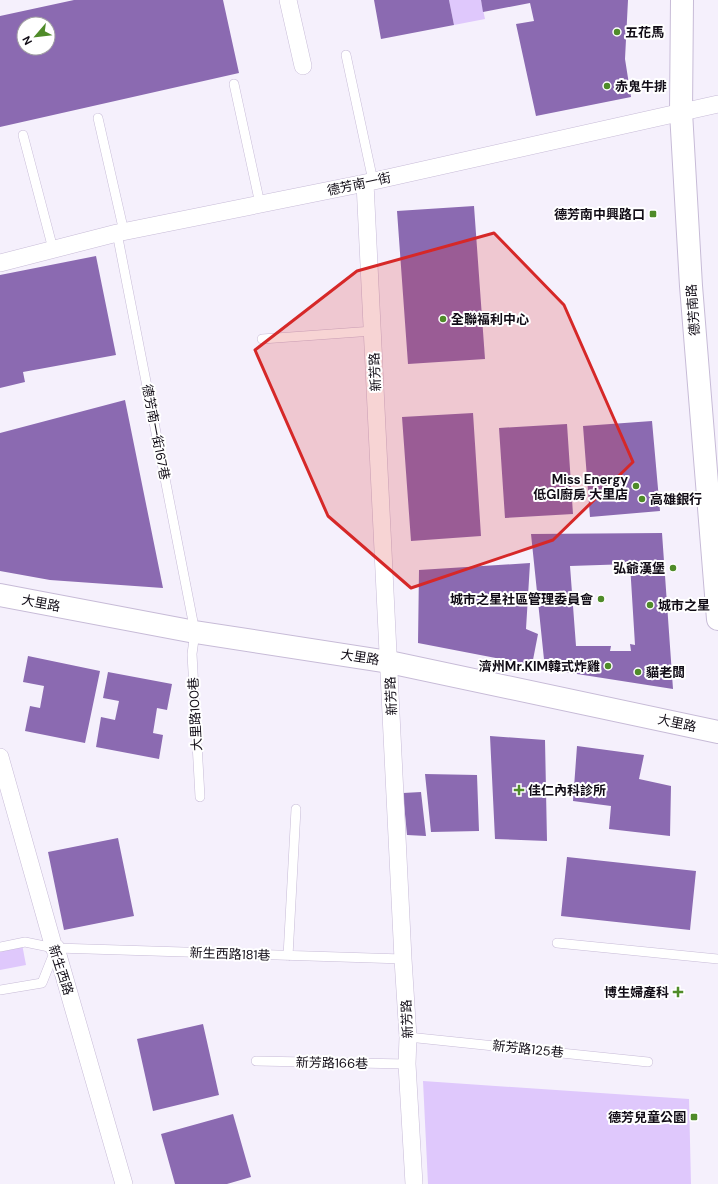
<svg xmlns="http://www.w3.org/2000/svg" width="718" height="1184" font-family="'DM Sans','Noto Sans TC',sans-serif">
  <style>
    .green { fill: #dfc8fc }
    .building { fill: #8b6ab1; fill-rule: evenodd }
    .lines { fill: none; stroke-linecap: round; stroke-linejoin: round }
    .lane-casing { stroke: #c7bbd7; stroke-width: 10 }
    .street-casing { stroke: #c7bbd7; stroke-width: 18 }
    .secondary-casing { stroke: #c7bbd7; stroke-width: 24 }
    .lane { stroke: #fff; stroke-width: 9 }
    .street { stroke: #fff; stroke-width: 17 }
    .secondary { stroke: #fff; stroke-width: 22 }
    .marked { fill: #d62828; fill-opacity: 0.2; stroke: #d62828; stroke-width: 3; stroke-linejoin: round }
    .poi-dot { fill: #4f8b29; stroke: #fff; stroke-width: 1.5 }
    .labels { text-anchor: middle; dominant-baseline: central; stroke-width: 4; stroke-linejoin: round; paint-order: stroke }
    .poi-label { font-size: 13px; font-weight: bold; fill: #110c16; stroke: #fff; text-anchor: start }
    .street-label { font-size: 13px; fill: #110c16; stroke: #fff }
  </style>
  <rect width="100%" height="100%" fill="#f5f0fc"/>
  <path class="green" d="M449,0H481L485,19L454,25Z
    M22,944L26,965L0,970V949Z
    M423,1081L689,1099L691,1184H428Z"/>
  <path class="building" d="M74,0H223L239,73L0,127V16ZM24,24H48V48H24Z
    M374,0H449L454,25L381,39Z
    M481,0H628L625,59L631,97L536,116L516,24L534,21L530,3L483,12Z
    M474,206L485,359L408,364L397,211Z
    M96,256L116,355L23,372L25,382L0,388V275Z
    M125,400L163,588L50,580L0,571V433Z
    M473,413L481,536L411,541L402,417Z
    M652,421L660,511L590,517L583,426Z
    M567,424L573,514L505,518L499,428Z
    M662,533L673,689L545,669L531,534ZM630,564L635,645L630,644L631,651H610L611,646H576L570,566Z
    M530,563L526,629L538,634L532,665L418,643L419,570Z
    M28,656L100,671L85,743L25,731L30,706L40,708L44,686L23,682Z
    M108,672L172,684L167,710L157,708L153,733L163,735L159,759L96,747L101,717L115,720L119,701L103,698Z
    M490,736L545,740L547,841L495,839Z
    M577,746L644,755L639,779L671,786L670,836L609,829L611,806L573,801Z
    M425,774L477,775L479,831L431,832Z
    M421,792L426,836L407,835L403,793Z
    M118,838L134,916L64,930L48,852Z
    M567,857L696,871L690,930L561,916Z
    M203,1024L219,1095L153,1111L137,1039Z
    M233,1114L251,1177L227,1184H175L161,1134Z"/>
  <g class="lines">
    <defs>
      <path id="lane" d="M346,55L373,181
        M234,84L260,204
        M98,118L124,232
        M23,135L53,249
        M117,233L195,632L192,654L200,797
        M262,339L373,331
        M557,943L718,959
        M0,947L25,942L54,948
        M288,956L296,809
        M0,990L42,983L56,948L403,959
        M408,1037L648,1062
        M256,1061L407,1064"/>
      <path id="street" d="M288,0L303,66
        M365,183L403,959L408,1037L407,1064L414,1184
        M0,263L117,233L365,183L718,104
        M0,757L54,948H56L124,1184"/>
      <path id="secondary" d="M682,0L681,112L691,286L718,619
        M0,595L195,632L389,662L718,732"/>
    </defs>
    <use href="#lane" class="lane-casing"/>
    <use href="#street" class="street-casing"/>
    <use href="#secondary" class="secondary-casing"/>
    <use href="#lane" class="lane"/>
    <use href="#street" class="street"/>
    <use href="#secondary" class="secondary"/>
  </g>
  <path class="marked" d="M494,233L564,305L633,462L553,540L411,588L328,516L255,350L357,271Z"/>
  <g class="poi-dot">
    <circle cx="617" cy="32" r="4"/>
    <circle cx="607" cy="86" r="4"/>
    <rect x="649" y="210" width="8" height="8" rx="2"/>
    <circle cx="443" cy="319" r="4"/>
    <circle cx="636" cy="486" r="4"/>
    <circle cx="642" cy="499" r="4"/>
    <circle cx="673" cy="568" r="4"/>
    <circle cx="601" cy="599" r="4"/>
    <circle cx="650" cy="605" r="4"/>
    <circle cx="608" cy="666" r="4"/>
    <circle cx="638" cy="672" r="4"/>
    <path d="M517 784h4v4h4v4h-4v4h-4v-4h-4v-4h4z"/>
    <path d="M676 986h4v4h4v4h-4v4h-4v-4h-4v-4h4z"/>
    <rect x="690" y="1113" width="8" height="8" rx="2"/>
  </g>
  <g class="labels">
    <g class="poi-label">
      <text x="625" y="32">五花馬</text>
      <text x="615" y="86">赤鬼牛排</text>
      <text x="645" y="214" text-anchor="end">德芳南中興路口</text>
      <text x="451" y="319">全聯福利中心</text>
      <text x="628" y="479" text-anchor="end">Miss Energy<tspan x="628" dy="15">低GI廚房 大里店</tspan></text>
      <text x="650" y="499">高雄銀行</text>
      <text x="665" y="568" text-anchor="end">弘爺漢堡</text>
      <text x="593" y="599" text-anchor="end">城市之星社區管理委員會</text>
      <text x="658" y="605">城市之星</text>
      <text x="600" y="666" text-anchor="end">濟州Mr.KIM韓式炸雞</text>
      <text x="646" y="672">貓老闆</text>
      <text x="528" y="790">佳仁內科診所</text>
      <text x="669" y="992" text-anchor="end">博生婦產科</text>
      <text x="686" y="1117" text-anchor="end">德芳兒童公園</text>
    </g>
    <g class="street-label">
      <text transform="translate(359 184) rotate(-12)">德芳南一街</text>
      <text transform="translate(693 310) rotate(-94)">德芳南路</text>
      <text transform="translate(375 372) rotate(-93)">新芳路</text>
      <text transform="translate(156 432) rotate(79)">德芳南一街167巷</text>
      <text transform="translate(41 603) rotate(11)">大里路</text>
      <text transform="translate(360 657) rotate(9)">大里路</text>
      <text transform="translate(391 696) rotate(-93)">新芳路</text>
      <text transform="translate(195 714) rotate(-93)">大里路100巷</text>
      <text transform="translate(677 723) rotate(12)">大里路</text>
      <text transform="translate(230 954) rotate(2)">新生西路181巷</text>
      <text transform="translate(61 970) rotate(72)">新生西路</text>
      <text transform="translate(407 1019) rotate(-93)">新芳路</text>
      <text transform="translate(528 1049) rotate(6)">新芳路125巷</text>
      <text transform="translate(332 1063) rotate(1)">新芳路166巷</text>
    </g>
  </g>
  <g transform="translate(36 36) rotate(242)"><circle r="19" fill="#ffffff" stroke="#a09ea2"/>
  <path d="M0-3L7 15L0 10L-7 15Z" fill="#4f8b29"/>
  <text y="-6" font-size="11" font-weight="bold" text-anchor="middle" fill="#110c16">N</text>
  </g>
</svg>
